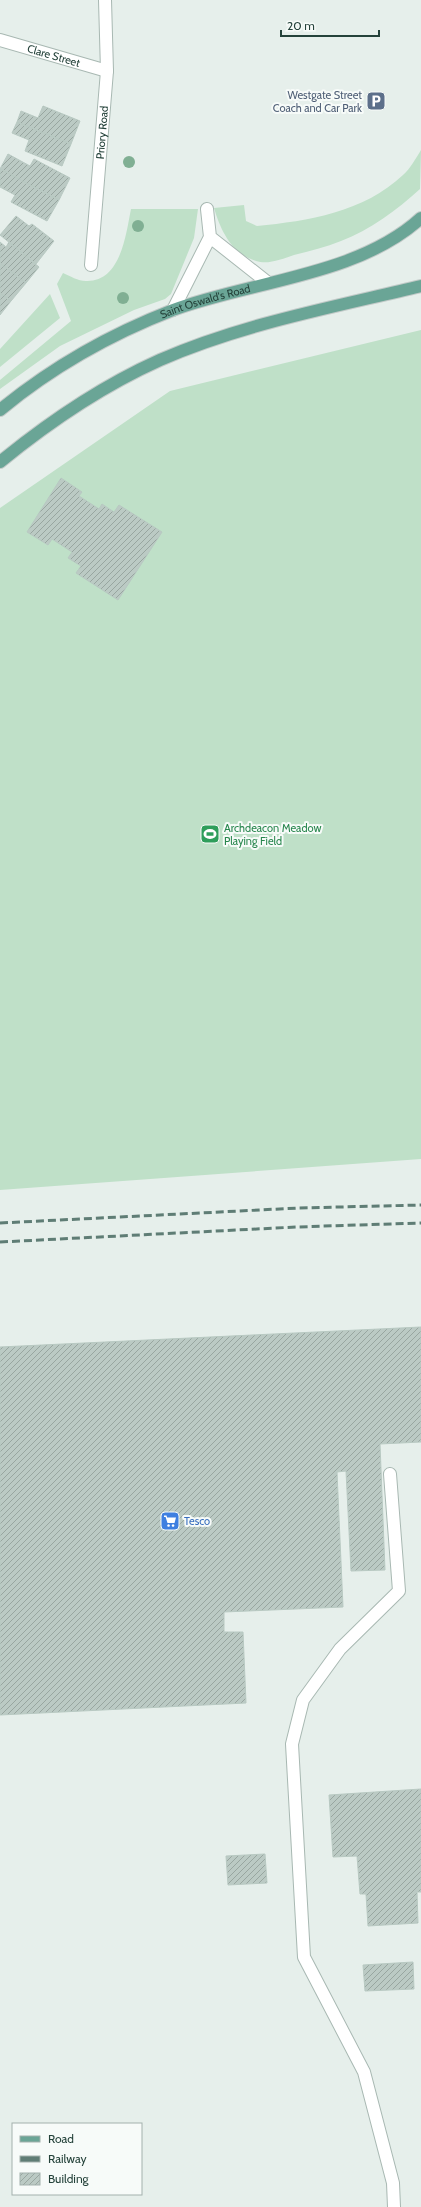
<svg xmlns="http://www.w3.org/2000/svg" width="421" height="2207" font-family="Cabin,sans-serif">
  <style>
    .grass { fill: #bfe0c8 }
    .building { fill: url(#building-hatch); stroke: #b8c9c2 }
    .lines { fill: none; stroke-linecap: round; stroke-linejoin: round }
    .service-casing { stroke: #a8b8b2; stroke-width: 14 }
    .minor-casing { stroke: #a8b8b2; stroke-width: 14 }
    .primary-casing { stroke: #c2cac8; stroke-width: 14 }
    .service { stroke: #fff; stroke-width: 12 }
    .minor { stroke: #fff; stroke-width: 12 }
    .primary { stroke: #6aa596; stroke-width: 12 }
    .rail { stroke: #5f7d75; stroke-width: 3; stroke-dasharray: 8 4; stroke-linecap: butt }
    .tree { fill: #80af93 }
    .labels { text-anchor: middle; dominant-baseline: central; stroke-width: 4; stroke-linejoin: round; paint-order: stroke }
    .street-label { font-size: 11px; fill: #24423a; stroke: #f7fbf9 }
    .service-label { font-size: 11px; fill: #4e5e75; stroke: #f7fbf9; text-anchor: end }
    .leisure-label { font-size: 11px; fill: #27864d; stroke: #f7fbf9; text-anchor: start }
    .shop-label { font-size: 11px; fill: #366cbe; stroke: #f7fbf9; text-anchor: start }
  </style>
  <defs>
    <pattern id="building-hatch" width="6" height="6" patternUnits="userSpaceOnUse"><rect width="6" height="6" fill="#bbcac4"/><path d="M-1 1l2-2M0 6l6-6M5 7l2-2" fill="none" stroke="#98a6a0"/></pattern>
  </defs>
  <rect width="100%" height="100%" fill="#e6efeb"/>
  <path class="grass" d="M421,150L420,189C397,210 370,230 341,241C326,247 310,251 294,255C282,259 268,265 256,261C231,253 221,231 214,208L244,205L246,221L257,226C308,221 364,212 403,175C410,169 416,158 421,150Z
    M131,209H198L194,238L171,294L165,299L134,310L60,346L0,389V380L71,321L57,284L63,273C70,276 78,281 86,281C121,282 126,234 131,209Z
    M50,294L60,318L0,367V349Z
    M421,330V1159L0,1190V508L170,391Z"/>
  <path class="building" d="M43,106L80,121L71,144L17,122L21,111L38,118Z
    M17,122L71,144L62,166L25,151L29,140L12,133Z
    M8,154L30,166L34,159L70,178L59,200L0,169Z
    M0,169L59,200L47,221L11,202L15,195L0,187Z
    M16,216L29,226L32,224L54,241L36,264L0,235Z
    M0,242L6,247L9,242L39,267L26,283L0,263Z
    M0,263L26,283L11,301L0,293Z
    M0,293L11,301L0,315Z
    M61,478L82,492L79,496L99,509L102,504L114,512L119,505L162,532L118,600L76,573L81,566L68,558L72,552L52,539L48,545L27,532Z
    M421,1327V1442L380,1444L385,1570L351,1571L346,1471L337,1472L343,1607L224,1612V1632H243L246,1703L0,1715V1347Z
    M421,1789V1892H417L418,1923L368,1926L366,1894H360L357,1856L333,1857L329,1795Z
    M265,1854L267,1883L228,1885L226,1856Z
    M413,1962L414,1989L365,1991L363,1965Z"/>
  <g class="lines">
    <defs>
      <path id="service" d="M210,237L267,282
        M173,310L210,237L207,209
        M390,1474L399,1591L340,1649L303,1700L292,1744L304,1957L364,2072L393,2183L394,2207"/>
      <g id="minor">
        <path id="s1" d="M0,40L107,71"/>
        <path id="s2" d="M91,265L107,71L105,0"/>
      </g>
      <g id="primary">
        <path id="s3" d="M0,410C51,368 111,334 173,310C251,281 358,276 421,218"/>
        <path d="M0,462C49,422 102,386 160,360C242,324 334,307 421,286"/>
      </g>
    </defs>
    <use href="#service" class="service-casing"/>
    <use href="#minor" class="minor-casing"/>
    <use href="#primary" class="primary-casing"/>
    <use href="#service" class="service"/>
    <use href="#minor" class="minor"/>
    <use href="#primary" class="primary"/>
    <path class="rail" d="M0,1223L299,1208L421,1205
      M0,1242L296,1227L421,1223"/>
  </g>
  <g class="tree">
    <circle cx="129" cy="162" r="6"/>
    <circle cx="138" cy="226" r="6"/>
    <circle cx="123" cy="298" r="6"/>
  </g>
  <defs>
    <symbol id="parking-square" viewBox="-11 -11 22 22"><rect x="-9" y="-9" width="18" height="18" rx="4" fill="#5c6f8a" stroke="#f7fbf9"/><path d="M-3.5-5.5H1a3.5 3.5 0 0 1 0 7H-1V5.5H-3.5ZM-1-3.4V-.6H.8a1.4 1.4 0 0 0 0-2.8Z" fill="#fff"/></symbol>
    <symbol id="stadium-square" viewBox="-11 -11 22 22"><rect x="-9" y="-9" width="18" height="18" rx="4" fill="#2e9e5b" stroke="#f7fbf9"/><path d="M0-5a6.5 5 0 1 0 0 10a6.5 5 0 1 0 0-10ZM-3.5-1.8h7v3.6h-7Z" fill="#fff"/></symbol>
    <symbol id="supermarket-square" viewBox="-11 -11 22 22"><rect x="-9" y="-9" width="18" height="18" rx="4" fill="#3f7fe0" stroke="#f7fbf9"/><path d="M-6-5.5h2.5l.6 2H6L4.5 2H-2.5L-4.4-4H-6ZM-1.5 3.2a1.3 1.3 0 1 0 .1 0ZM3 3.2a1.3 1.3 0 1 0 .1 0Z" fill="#fff"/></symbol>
  </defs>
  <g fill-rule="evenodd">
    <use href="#parking-square" x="365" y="90" width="22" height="22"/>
    <use href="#stadium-square" x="199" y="823" width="22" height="22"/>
    <use href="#supermarket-square" x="159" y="1510" width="22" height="22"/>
  </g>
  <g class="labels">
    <g class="street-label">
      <text stroke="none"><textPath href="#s1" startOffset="56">Clare Street</textPath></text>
      <text stroke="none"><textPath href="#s2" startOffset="133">Priory Road</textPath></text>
      <text stroke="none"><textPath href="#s3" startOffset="234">Saint Oswald's Road</textPath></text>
    </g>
    <g class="service-label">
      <text x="362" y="95">Westgate Street<tspan x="362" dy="13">Coach and Car Park</tspan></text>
    </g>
    <g class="leisure-label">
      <text x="224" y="828">Archdeacon Meadow<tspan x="224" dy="13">Playing Field</tspan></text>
    </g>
    <g class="shop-label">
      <text x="184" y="1521">Tesco</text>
    </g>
  </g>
  <rect x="12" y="2123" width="130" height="72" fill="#f7fbf9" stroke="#a3b1ad"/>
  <rect x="20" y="2136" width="20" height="6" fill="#6aa596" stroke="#a3b1ad"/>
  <text x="48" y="2143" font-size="12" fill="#24423a">Road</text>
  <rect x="20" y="2156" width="20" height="6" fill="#5f7d75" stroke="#a3b1ad"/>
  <text x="48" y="2163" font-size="12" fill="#24423a">Railway</text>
  <rect x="20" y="2173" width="20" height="12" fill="url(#building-hatch)" stroke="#a3b1ad"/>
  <text x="48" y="2183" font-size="12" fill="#24423a">Building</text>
  <path d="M281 30v6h98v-6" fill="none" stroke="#24423a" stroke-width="2"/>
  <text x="287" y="30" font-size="12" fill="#24423a" stroke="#f7fbf9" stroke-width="3" paint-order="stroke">20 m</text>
</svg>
